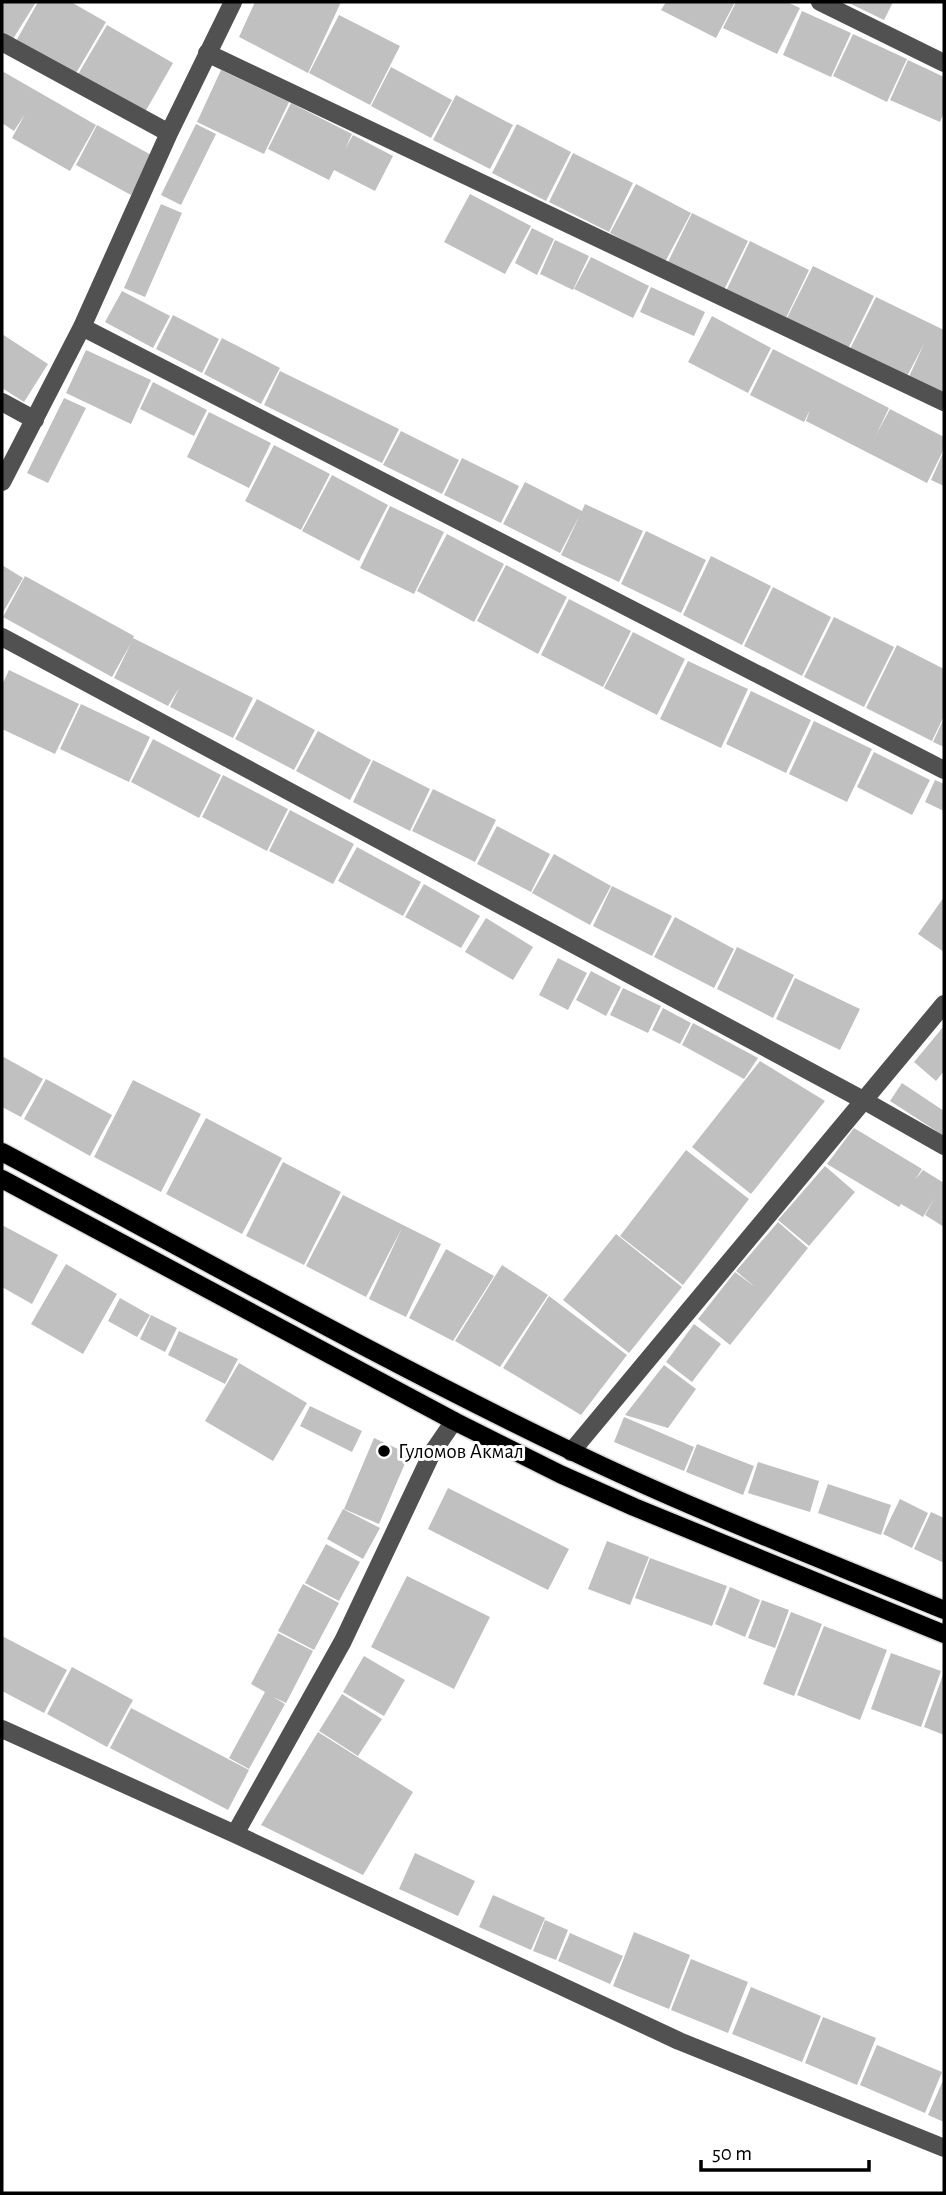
<svg xmlns="http://www.w3.org/2000/svg" width="946" height="2195" font-family="'Alegreya Sans',sans-serif">
  <style>
    .building { fill: #c0c0c0 }
    .lines { fill: none; stroke-linecap: round; stroke-linejoin: round }
    .major-casing { stroke: #dbdbdb; stroke-width: 21 }
    .minor { stroke: #515151; stroke-width: 18 }
    .major { stroke: #000; stroke-width: 18 }
    .poi-dot { fill: #000; stroke: #fff; stroke-width: 2.5 }
    .labels { text-anchor: middle; dominant-baseline: central; stroke-width: 6; stroke-linejoin: round; paint-order: stroke }
    .poi-label { font-size: 21px; fill: #000; stroke: #fff; text-anchor: start }
  </style>
  <rect width="100%" height="100%" fill="#fff"/>
  <path class="building" d="M2,2H36L13,39L2,32Z
    M38,2H71L106,22L75,75L16,41Z
    M255,2H341L308,73L239,37Z
    M666,2H735L716,38L661,10Z
    M736,2H787L800,8L777,54L723,28Z
    M847,2H893L884,20Z
    M802,11L851,33L831,77L783,55Z
    M339,15L400,46L370,105L309,73Z
    M107,25L173,63L144,114L77,76Z
    M853,34L907,59L887,102L833,76Z
    M908,60L944,77V112L940,122L890,100Z
    M391,67L452,100L431,138L371,106Z
    M221,70L289,102L264,154L197,122Z
    M2,71L96,125L70,171L12,138L25,114L14,131L2,123Z
    M456,95L513,125L490,169L433,140Z
    M291,103L352,134L345,149L353,135L393,156L375,191L334,170L329,180L268,149Z
    M196,124L216,134L181,205L161,195Z
    M517,124L571,152L546,201L492,173Z
    M97,125L153,156L131,195L76,165Z
    M573,153L633,183L609,232L549,202Z
    M636,184L691,213L665,262L610,233Z
    M470,194L531,226L505,274L444,242Z
    M161,204L182,213L145,297L124,288Z
    M692,213L748,241L724,290L668,262Z
    M532,228L554,239L537,275L515,263Z
    M555,240L589,256L573,290L540,274Z
    M750,241L809,270L785,320L726,291Z
    M591,257L649,286L633,318L574,289Z
    M813,266L874,296L847,351L786,320Z
    M651,287L705,312L694,336L640,312Z
    M122,291L170,316L153,348L105,322Z
    M876,297L944,330V398L907,381L924,344L905,380L849,351Z
    M173,315L219,339L202,373L156,349Z
    M712,316L771,348L748,393L688,362Z
    M2,334L48,364L24,402L2,388Z
    M222,338L280,368L261,404L204,374Z
    M773,349L889,408L876,435L890,409L944,437V449L927,483L806,421L810,410L804,422L750,395Z
    M86,350L151,380L131,424L66,393Z
    M280,371L399,429L382,463L264,405Z
    M153,382L207,410L194,436L140,409Z
    M64,398L86,408L48,483L27,473Z
    M209,412L271,443L249,488L187,457Z
    M401,431L459,460L442,494L383,465Z
    M274,445L330,474L301,530L245,501Z
    M944,451V486L931,480Z
    M462,458L519,486L501,523L444,495Z
    M332,475L388,505L359,561L302,531Z
    M525,482L582,511L585,504L643,531L619,582L561,555L580,515L560,553L503,524Z
    M390,506L444,532L414,594L360,568Z
    M646,531L706,560L681,613L621,584Z
    M447,534L504,564L474,622L417,591Z
    M711,556L771,586L742,645L683,615Z
    M2,565L23,578L2,614Z
    M506,565L567,597L538,654L477,621Z
    M25,576L134,636L133,638L253,698L233,738L170,707L179,688L168,706L114,678L131,643L112,677L3,617Z
    M773,587L831,617L802,676L744,646Z
    M569,599L631,631L603,687L541,655Z
    M834,617L894,647L864,707L804,677Z
    M633,632L685,659L657,715L604,688Z
    M897,645L944,669V716L932,741L866,708Z
    M688,661L748,689L721,748L660,719Z
    M9,670L79,704L55,754L2,729V685Z
    M751,691L811,720L786,773L726,744Z
    M257,699L315,730L294,770L235,739Z
    M81,704L150,737L129,782L60,749Z
    M944,718V747L933,742Z
    M814,721L872,749L847,802L789,774Z
    M318,731L371,760L350,800L296,771Z
    M153,739L221,775L199,818L131,782Z
    M874,752L930,780L912,815L857,787Z
    M373,760L430,789L410,831L353,802Z
    M223,775L288,809L267,851L202,817Z
    M935,780L944,784V811L925,802Z
    M433,789L496,820L475,862L412,831Z
    M290,810L354,844L333,884L269,851Z
    M497,826L550,854L531,892L477,864Z
    M357,847L421,882L403,916L338,881Z
    M554,854L611,886L590,925L532,893Z
    M424,884L480,916L461,948L405,917Z
    M612,886L672,916L652,956L593,926Z
    M944,897V952L918,934Z
    M675,917L734,949L714,988L654,957Z
    M486,918L533,947L513,980L465,952Z
    M737,947L794,975L773,1018L717,989Z
    M558,958L587,973L568,1010L539,995Z
    M591,971L621,987L606,1016L576,1000Z
    M795,978L860,1009L840,1050L776,1019Z
    M623,988L661,1006L648,1033L610,1015Z
    M663,1008L691,1023L680,1044L652,1030Z
    M693,1023L758,1058L744,1079L682,1045Z
    M944,1026V1071L936,1081L914,1062Z
    M2,1056L43,1079L21,1117L2,1107Z
    M760,1061L825,1101L751,1194L692,1147Z
    M46,1079L112,1115L90,1156L24,1119Z
    M133,1080L201,1114L161,1192L94,1157Z
    M902,1083L944,1111V1136L890,1101Z
    M206,1118L282,1158L242,1234L166,1194Z
    M854,1128L922,1169L915,1180L923,1170L944,1183V1227L925,1215L935,1197L923,1217L901,1204L899,1207L827,1164Z
    M686,1150L749,1199L683,1285L620,1236Z
    M283,1162L341,1192L304,1265L246,1236Z
    M825,1166L855,1192L809,1246L778,1220Z
    M343,1195L441,1244L406,1317L369,1299L402,1228L366,1297L306,1266Z
    M778,1222L808,1248L730,1345L698,1319L735,1272L755,1287L736,1271Z
    M2,1225L58,1255L32,1304L2,1287Z
    M616,1234L682,1287L629,1353L563,1300Z
    M446,1249L494,1276L453,1341L409,1318Z
    M66,1264L117,1294L83,1354L31,1324Z
    M502,1265L548,1295L500,1367L455,1341Z
    M549,1296L627,1355L581,1415L503,1368Z
    M120,1298L150,1315L137,1337L108,1321Z
    M151,1315L177,1328L165,1352L140,1339Z
    M694,1324L721,1344L692,1382L666,1362Z
    M179,1331L238,1359L225,1384L168,1355Z
    M239,1363L307,1403L273,1461L205,1421Z
    M664,1365L696,1389L668,1428L625,1415Z
    M310,1406L362,1431L352,1452L300,1426Z
    M624,1417L694,1447L684,1471L614,1442Z
    M374,1438L409,1454L379,1524L344,1509Z
    M697,1444L754,1466L743,1495L686,1472Z
    M758,1462L819,1481L810,1512L748,1493Z
    M828,1484L891,1505L881,1535L818,1513Z
    M448,1488L569,1549L548,1590L428,1529Z
    M900,1499L928,1513L912,1548L883,1534Z
    M343,1509L380,1528L363,1559L327,1539Z
    M931,1512L944,1518V1563L914,1549Z
    M607,1541L649,1557L630,1605L588,1589Z
    M326,1544L360,1562L339,1601L305,1583Z
    M650,1558L727,1586L712,1626L635,1598Z
    M407,1576L490,1617L454,1689L371,1647Z
    M303,1584L339,1603L314,1650L278,1631Z
    M730,1587L760,1600L745,1637L715,1624Z
    M762,1600L789,1610L775,1648L748,1638Z
    M791,1612L822,1624L794,1696L763,1684Z
    M824,1626L887,1650L860,1720L797,1695Z
    M278,1633L313,1651L286,1703L273,1697L285,1704L249,1769L229,1758L265,1692L251,1684Z
    M2,1636L67,1670L44,1713L2,1691Z
    M891,1653L941,1671L921,1727L871,1709Z
    M364,1656L405,1680L384,1716L343,1692Z
    M72,1667L133,1700L107,1747L47,1714Z
    M944,1672V1735L924,1727Z
    M342,1694L382,1719L358,1756L319,1731Z
    M131,1708L249,1770L228,1810L110,1748Z
    M318,1732L413,1792L363,1875L261,1825Z
    M415,1853L475,1881L458,1916L399,1889Z
    M493,1895L545,1918L531,1950L479,1927Z
    M545,1920L568,1930L556,1960L533,1951Z
    M634,1932L690,1955L669,2009L613,1986Z
    M570,1933L623,1956L610,1984L558,1961Z
    M691,1959L748,1982L728,2033L671,2010Z
    M751,1987L821,2016L802,2062L732,2034Z
    M823,2017L876,2038L857,2085L805,2063Z
    M877,2045L942,2072L925,2113L860,2085Z
    M944,2078V2122L928,2115Z"/>
  <g class="lines">
    <defs>
      <path id="major" d="M2,1152C190,1252 377,1358 569,1450C691,1509 819,1558 944,1610
        M2,1179L454,1421L560,1474L634,1507L944,1634"/>
    </defs>
    <use href="#major" class="major-casing"/>
    <path class="minor" d="M820,2L944,63
      M2,42L169,133
      M207,53L944,402
      M82,327L944,770
      M2,402L35,420
      M2,482L82,327L169,133L233,2
      M2,637L863,1100L944,1146
      M571,1452L944,1004
      M2,1729L235,1834L679,2041L944,2148
      M235,1834L343,1641L432,1453L454,1421"/>
    <use href="#major" class="major"/>
  </g>
  <circle class="poi-dot" cx="384" cy="1451" r="7"/>
  <g class="labels">
    <g class="poi-label">
      <text x="398" y="1451">Гуломов Акмал</text>
    </g>
  </g>
  <rect width="946" height="2195" fill="none" stroke="#000000" stroke-width="7"/>
  <path d="M701 2160v10h168v-10" fill="none" stroke="#000000" stroke-width="3.5"/>
  <text x="712" y="2160" font-size="21" fill="#000000" stroke="#ffffff" stroke-width="5" paint-order="stroke">50 m</text>
</svg>
